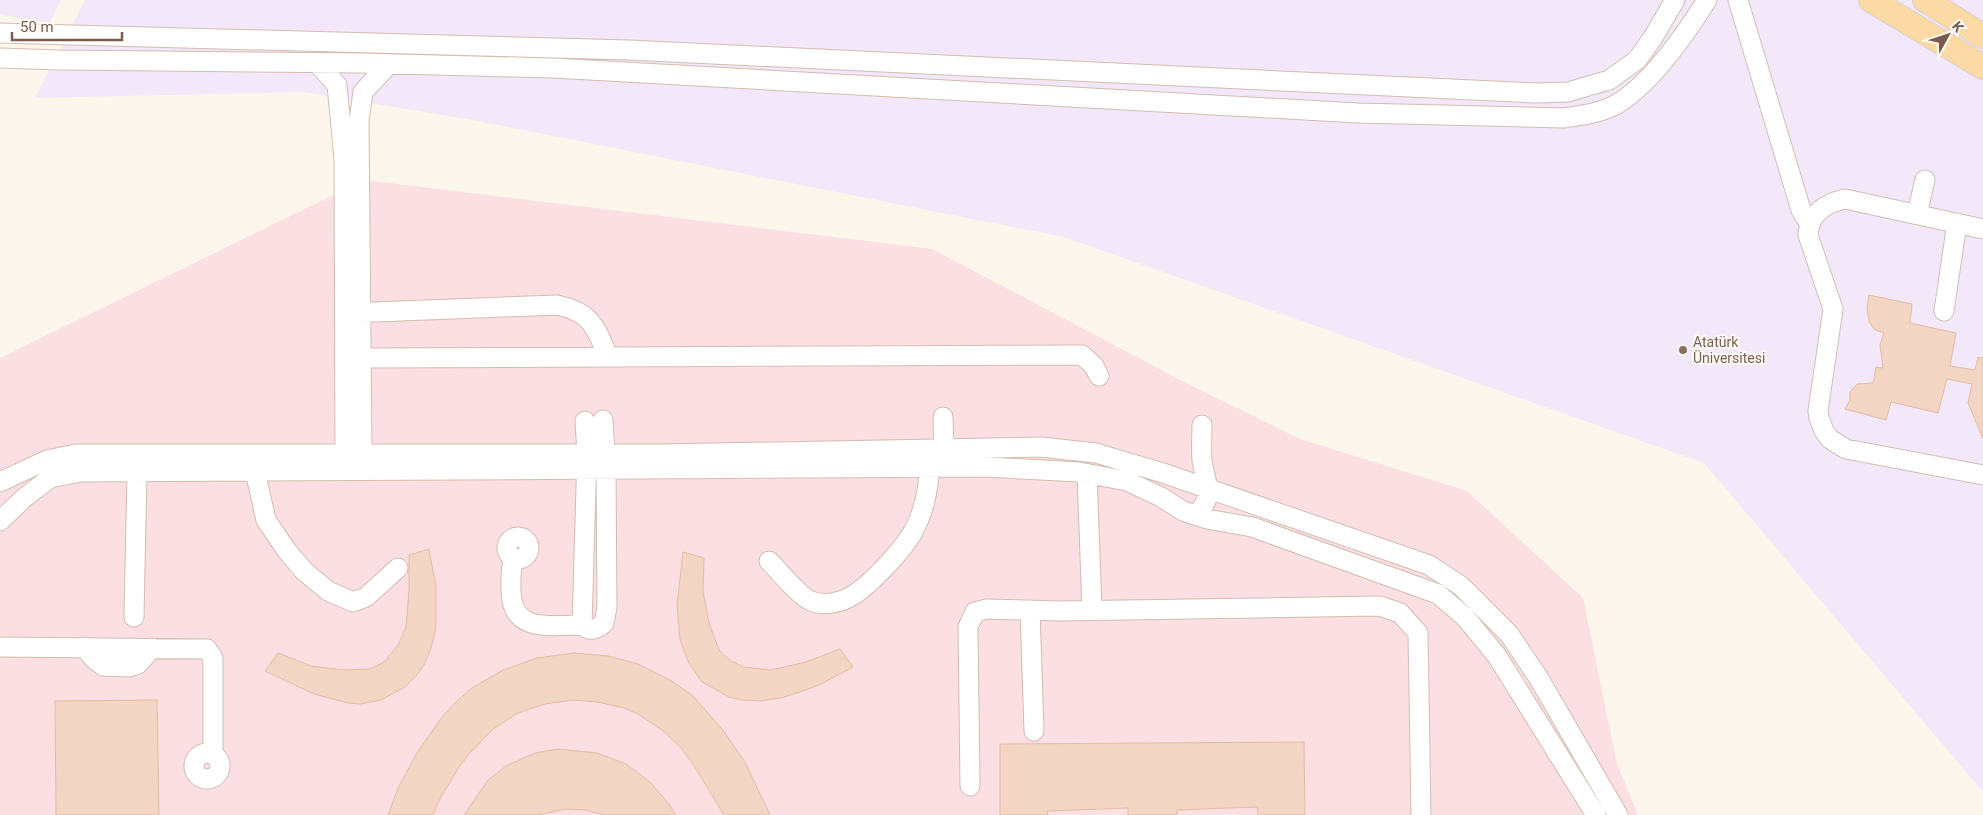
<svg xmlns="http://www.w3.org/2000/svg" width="1983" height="815" font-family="Roboto,sans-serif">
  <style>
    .education { fill: #f3e8fa }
    .medical { fill: #fbdfe3 }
    .building { fill: #f3d5c3; stroke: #e6bba3 }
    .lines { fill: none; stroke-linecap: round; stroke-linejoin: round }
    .minor-casing { stroke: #d1beb0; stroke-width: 21 }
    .major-casing { stroke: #dad1cd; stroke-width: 26 }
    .minor { stroke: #fff; stroke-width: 19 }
    .major { stroke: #fbd9a5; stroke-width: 24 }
    .education-dot { fill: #8d6e63; stroke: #fffaf3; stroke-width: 2 }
    .labels { text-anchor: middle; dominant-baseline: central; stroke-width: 4; stroke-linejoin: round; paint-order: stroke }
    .education-label { font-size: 14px; fill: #785e54; stroke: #fffaf3; text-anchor: start }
  </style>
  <rect width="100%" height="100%" fill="#fdf6ec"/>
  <path class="education" d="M0,0H61L50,23L0,15Z
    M85,0H1983V792L1704,463L1064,237L467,119L305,92L35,98Z"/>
  <path class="medical" d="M364,180L932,249L1186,383L1300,439L1467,491L1583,598L1617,764L1638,815H0V358Z"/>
  <path class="building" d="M1869,295L1912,304L1910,323L1956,333L1950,366L1975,370L1978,357L1983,358V439L1968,403L1972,384L1947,379L1938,413L1891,402L1886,420L1845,409L1850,400V392L1857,384L1873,383L1876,367L1883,368L1880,345L1884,333L1875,330L1869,322L1867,308Z
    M429,549L436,587V627L431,648L424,665L417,675L405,687L381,700L360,704L348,703L314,694L265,671L278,653L311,666L342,670L370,669L384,662L398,645L406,627L409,591V555Z
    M683,552L704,558L703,592L709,623L719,650L731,661L744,667L771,670L806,662L840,649L853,667L819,685L800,692L781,698L760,701L741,700L729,697L702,682L689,663L680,640L677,605Z
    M574,653L608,656L638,664L670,680L692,695L722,729L745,762L770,815H724L693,764L681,748L662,730L638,714L624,708L598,702L573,700L545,704L529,709L516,714L492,730L470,753L459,767L441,797L433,815H388L399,786L418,751L443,716L457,701L472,688L503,670L537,658Z
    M157,700L159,815H56L55,701Z
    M1304,742L1305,815H1258L1257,807L1177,810V815H1128V808L1047,811L1048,815H1000V744Z
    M558,749L597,753L626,764L650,782L668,803L676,815H604L586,810L566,809L538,815H464L488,780L506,766L535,753Z"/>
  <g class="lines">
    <defs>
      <path id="minor" d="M1738,0L1801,210L1810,224
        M0,33L629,50L1536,93L1568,92L1609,80L1637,60L1654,36L1675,0
        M0,58L59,60L361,63L553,68L1358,113L1565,118C1583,115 1601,113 1617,104C1652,83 1685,35 1707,0
        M317,63L337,85L344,159L345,454
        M1917,214L1925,180
        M1983,229L1845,199C1826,203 1809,214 1808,235L1833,309L1818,411L1819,418L1824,431L1830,439L1846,449L1983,475
        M1944,311L1957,223
        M348,313L557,305C591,312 595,326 608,356
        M361,358L1082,355L1094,366L1099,376
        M943,417L944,448
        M585,421L587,454L582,625C590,632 596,630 604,623L607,607L606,469L603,420
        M362,454L359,120L363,92L389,64
        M255,471L266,520L287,551L304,571L328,591L353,602L366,597L398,568
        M1087,474L1092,610
        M0,482L47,460L76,454H660L1041,447L1096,453L1163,473L1429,565L1461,586L1509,634L1538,677L1618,815
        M1195,515C1216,498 1205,482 1202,460C1201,449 1202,436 1202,425
        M0,521L24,498L50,478L81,472L986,467L1079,472L1127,481L1161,497L1183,511L1207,519L1252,527L1438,594L1465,617L1497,656L1596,815
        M507 548a11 11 0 1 1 22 0a11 11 0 1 1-22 0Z
        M514,559C510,569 511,579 511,590C511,634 551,625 582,625
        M769,561C779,571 799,596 811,601C822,606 838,603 848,598C867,589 904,549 914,530C925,509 928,489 930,467
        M1030,610L1034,731
        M134,617L137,472
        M0,647L207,649L213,658V755
        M84,647L94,659L103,666L129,667L138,664L152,648
        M194 766a13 13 0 1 1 26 0a13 13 0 1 1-26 0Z
        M970,786L968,627L975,612L987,609L1058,611L1380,606L1400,613L1418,633L1421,815"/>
      <path id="major" d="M1871,0L1983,67
        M1925,0L1983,36"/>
    </defs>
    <use href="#minor" class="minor-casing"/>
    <use href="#major" class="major-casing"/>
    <use href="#minor" class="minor"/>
    <use href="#major" class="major"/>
  </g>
  <circle class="education-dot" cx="1683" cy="350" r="5"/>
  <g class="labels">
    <g class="education-label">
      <text x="1693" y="342">Atatürk<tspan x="1693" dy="16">Üniversitesi</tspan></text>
    </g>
  </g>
  <g transform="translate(1948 35) rotate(50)" stroke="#fffaf3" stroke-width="4" paint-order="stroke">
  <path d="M0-4L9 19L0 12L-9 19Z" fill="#7a5c4d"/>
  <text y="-8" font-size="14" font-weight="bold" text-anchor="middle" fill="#7a5c4d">K</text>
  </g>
  <path d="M12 32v8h110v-8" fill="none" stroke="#7a5c4d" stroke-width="2.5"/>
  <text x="20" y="32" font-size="15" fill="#7a5c4d" stroke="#fffaf3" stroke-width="4" paint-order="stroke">50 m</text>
</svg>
